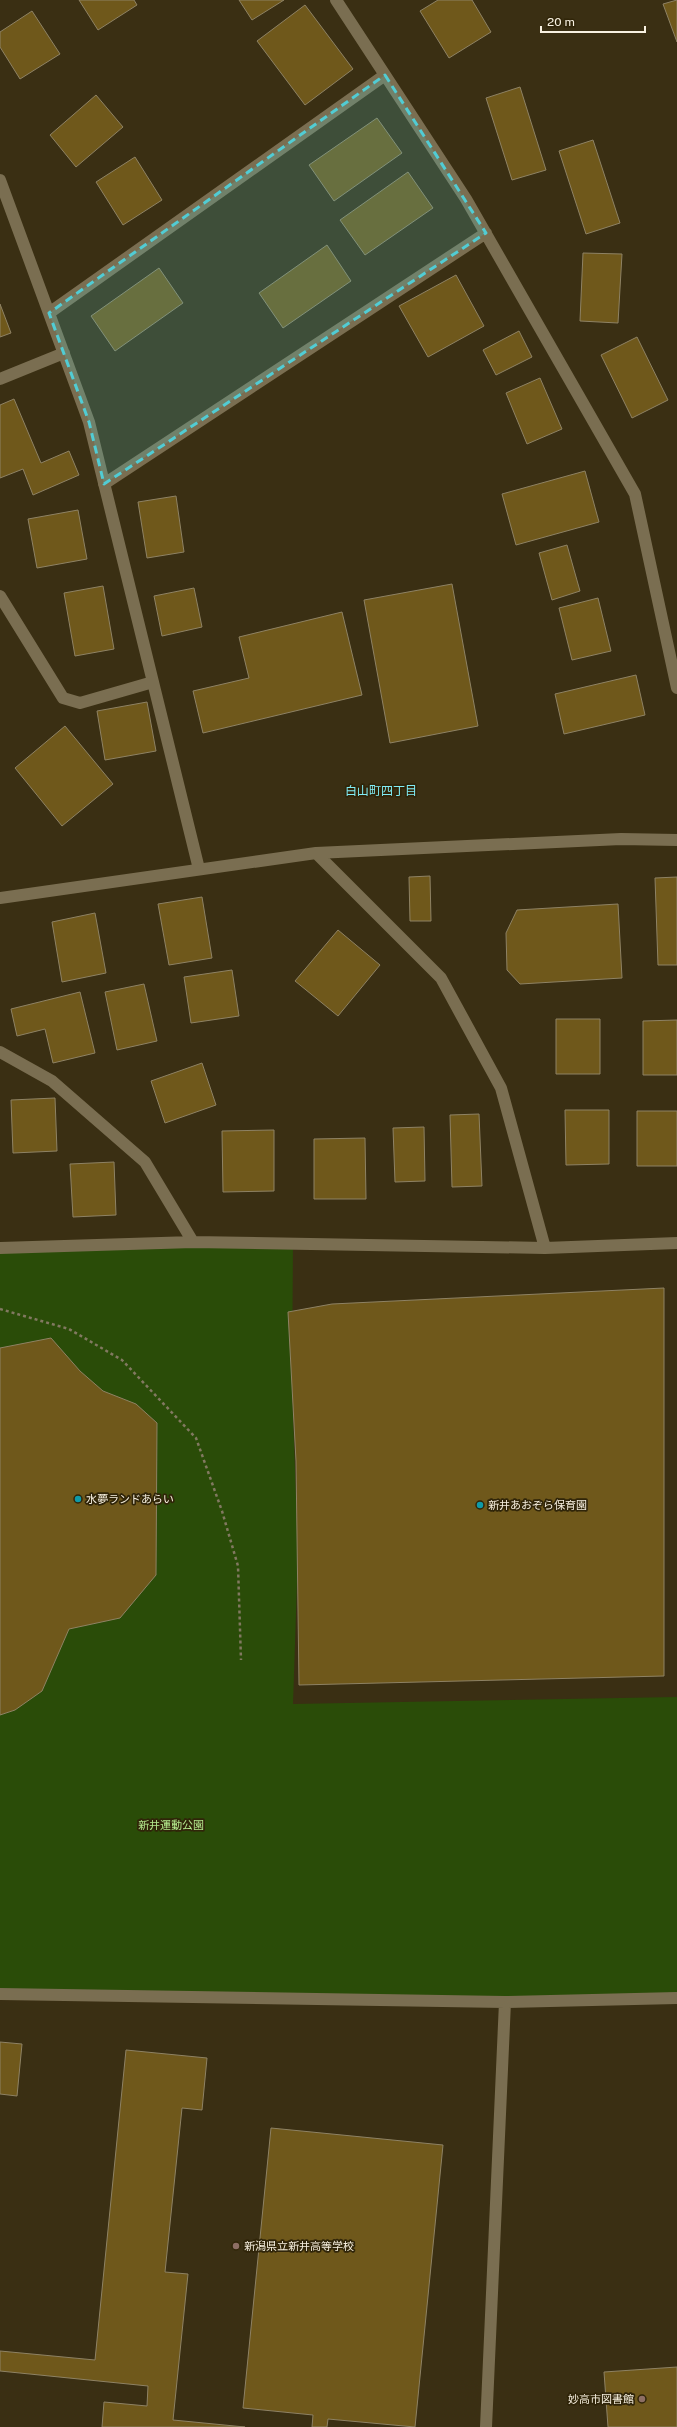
<svg xmlns="http://www.w3.org/2000/svg" width="677" height="2427" font-family="'Public Sans','Noto Sans JP',sans-serif">
  <style>
    .green { fill: #2a4c08 }
    .building { fill: #6f581b; stroke: #8e8264 }
    .lines { fill: none; stroke-linecap: round; stroke-linejoin: round }
    .path { stroke: #827961; stroke-width: 2.5; stroke-dasharray: 3 3; stroke-linecap: butt }
    .minor { stroke: #7a6e51; stroke-width: 12 }
    .marked { fill: #51ccd4; fill-opacity: 0.2; stroke: #51ccd4; stroke-width: 3; stroke-dasharray: 8 5; stroke-linejoin: round }
    .culture-dot { fill: #0f9aa8; stroke: #302509; stroke-width: 1.5 }
    .education-dot { fill: #8d6e63; stroke: #302509; stroke-width: 1.5 }
    .labels { text-anchor: middle; dominant-baseline: central; stroke-width: 3.5; stroke-linejoin: round; paint-order: stroke }
    .poi-label { font-size: 11px; fill: #f8f1e1; stroke: #302509; text-anchor: start }
    .park-label { font-size: 11px; fill: #b3e98d; stroke: #302509 }
    .neighbourhood-label { font-size: 12px; fill: #81ecf4; stroke: #302509 }
  </style>
  <rect width="100%" height="100%" fill="#3a2f13"/>
  <path class="green" d="M293,1243L292,1388L298,1552L293,1704L677,1697V1998L0,1994V1250Z"/>
  <path class="building" d="M79,0H134L137,5L98,30Z
    M239,0H284L252,20Z
    M438,0H472L491,32L449,58L420,11Z
    M677,0V42L663,4Z
    M305,5L353,69L305,105L257,41Z
    M32,11L60,54L20,79L0,47V32Z
    M520,87L546,170L512,180L486,98Z
    M96,95L123,127L76,167L50,135Z
    M377,118L402,153L334,201L309,165Z
    M593,140L620,223L586,234L559,151Z
    M135,157L162,200L123,225L96,182Z
    M408,172L433,208L365,255L340,220Z
    M327,245L351,281L283,328L259,293Z
    M583,253L622,254L618,323L580,321Z
    M159,268L183,303L115,351L91,316Z
    M456,275L484,326L428,357L399,306Z
    M0,304L11,333L0,337Z
    M519,331L532,357L496,375L483,350Z
    M637,337L668,400L632,418L601,355Z
    M540,378L562,429L527,444L506,393Z
    M14,399L41,463L69,451L79,475L33,495L23,469L0,478V405Z
    M585,471L599,522L516,545L502,494Z
    M176,496L184,552L147,558L138,502Z
    M78,510L87,559L37,568L28,519Z
    M567,545L580,591L552,600L539,553Z
    M452,584L478,726L390,743L364,600Z
    M103,586L114,649L75,656L64,593Z
    M194,588L202,627L162,636L154,596Z
    M598,598L611,651L572,660L559,608Z
    M342,612L362,695L203,733L193,691L249,678L239,637Z
    M636,675L645,715L564,734L555,694Z
    M147,702L156,751L105,760L97,711Z
    M65,726L113,784L62,826L15,768Z
    M430,876L431,921H410L409,877Z
    M677,877V965H658L655,878Z
    M202,897L212,958L169,965L158,904Z
    M618,904L622,978L520,984L507,970L506,933L517,910Z
    M95,913L106,973L62,982L52,922Z
    M338,930L380,965L338,1016L295,981Z
    M232,970L239,1016L191,1023L184,977Z
    M144,984L157,1041L117,1050L105,992Z
    M80,992L95,1053L53,1063L45,1029L17,1036L11,1009Z
    M556,1019H600V1074H556Z
    M677,1020V1075H643V1021Z
    M202,1063L216,1105L165,1123L151,1081Z
    M55,1098L57,1151L13,1153L11,1100Z
    M565,1110H609V1164L566,1165Z
    M637,1111H677V1166H637Z
    M479,1114L482,1186L452,1187L450,1115Z
    M424,1127L425,1181L395,1182L393,1128Z
    M274,1130V1191L223,1192L222,1131Z
    M365,1138L366,1199H314V1139Z
    M114,1162L116,1215L73,1217L70,1164Z
    M664,1288V1676L299,1685L296,1461L288,1312L332,1304Z
    M51,1338L80,1371L103,1391L136,1404L157,1423L156,1575L120,1618L69,1629L42,1691L15,1710L0,1715V1348Z
    M0,2042L22,2044L17,2096L0,2094Z
    M126,2050L207,2058L202,2110L182,2108L165,2272L188,2274L173,2420L245,2427H102L104,2402L147,2406L148,2386L0,2371V2351L95,2360Z
    M271,2128L443,2145L415,2427L328,2419L327,2427H312L313,2415L243,2408Z
    M677,2367V2427H608L604,2372Z"/>
  <g class="lines">
    <path class="path" d="M0,1309L69,1329L122,1360L196,1438L222,1511L238,1566L241,1660"/>
    <path class="minor" d="M336,0L466,199L635,494L677,688
      M0,180L89,422L199,869
      M49,313L385,75
      M0,379L64,353
      M104,484L486,233
      M0,596L63,698L80,703L153,682
      M316,853L441,978L501,1088L545,1248
      M0,898L316,853L621,839L677,840
      M0,1052L52,1081L145,1162L193,1242
      M0,1248L193,1242L545,1248L677,1243
      M0,1994L505,2002L677,1998
      M486,2427L505,2002"/>
  </g>
  <path class="marked" d="M385,75L486,233L104,484L89,422L49,313Z"/>
  <g class="culture-dot">
    <circle cx="78" cy="1499" r="4"/>
    <circle cx="480" cy="1505" r="4"/>
  </g>
  <g class="education-dot">
    <circle cx="236" cy="2246" r="4"/>
    <circle cx="642" cy="2399" r="4"/>
  </g>
  <g class="labels">
    <g class="poi-label">
      <text x="86" y="1499">水夢ランドあらい</text>
      <text x="488" y="1505">新井あおぞら保育園</text>
      <text x="244" y="2246">新潟県立新井高等学校</text>
      <text x="634" y="2399" text-anchor="end">妙高市図書館</text>
    </g>
    <g class="park-label">
      <text x="171" y="1825">新井運動公園</text>
    </g>
    <g class="neighbourhood-label">
      <text x="381" y="791">白山町四丁目</text>
    </g>
  </g>
  <path d="M541 26v6h104v-6" fill="none" stroke="#f8f1e1" stroke-width="2"/>
  <text x="547" y="26" font-size="12" fill="#f8f1e1" stroke="#302509" stroke-width="3" paint-order="stroke">20 m</text>
</svg>
